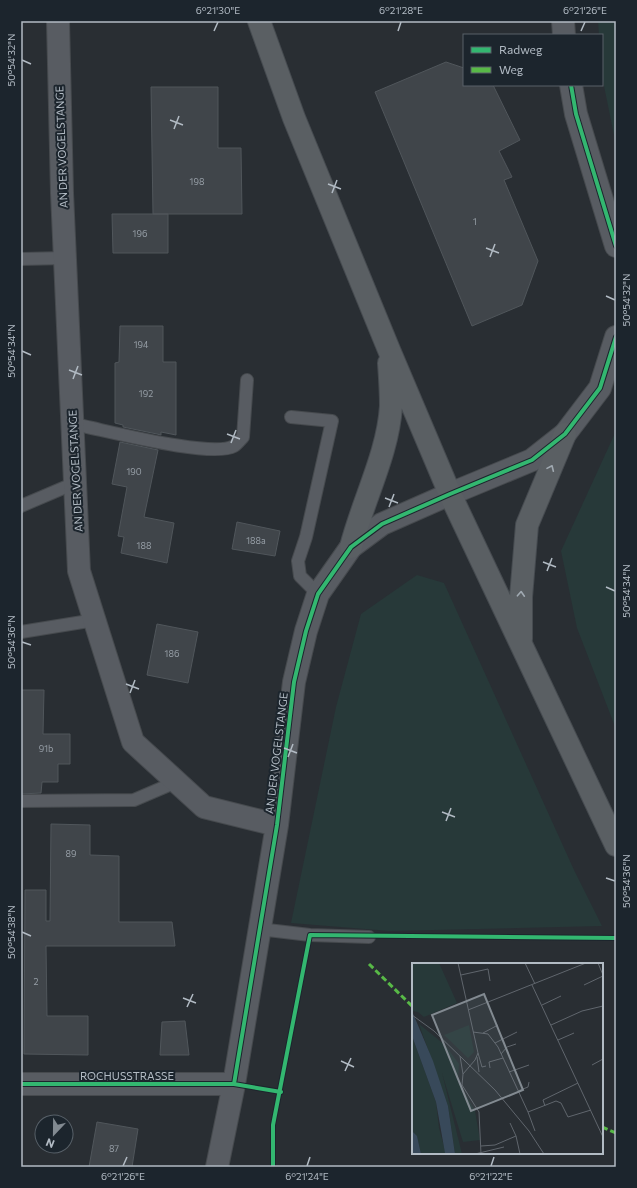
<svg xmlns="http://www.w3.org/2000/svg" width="637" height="1188" font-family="Commissioner,sans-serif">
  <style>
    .green { fill: #273939 }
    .building { fill: #40454a; stroke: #50565b }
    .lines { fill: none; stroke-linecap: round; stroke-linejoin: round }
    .service-casing { stroke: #464a4e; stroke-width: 14 }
    .minor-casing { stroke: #464a4e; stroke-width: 24 }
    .primary-casing { stroke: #464b50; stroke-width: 24 }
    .service { stroke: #585c62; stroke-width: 12 }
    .minor { stroke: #585c62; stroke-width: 22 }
    .primary { stroke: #5a5f63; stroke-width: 22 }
    .quiet { stroke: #58b947; stroke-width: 3; stroke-dasharray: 6 3; stroke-linecap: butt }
    .cycleway-casing { stroke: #1c252d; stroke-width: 6 }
    .cycleway { stroke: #33b770; stroke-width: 4 }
    .oneway { stroke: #a0a9b1 }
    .ticks { fill: none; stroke: #b2bbc4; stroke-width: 1.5 }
    .labels { text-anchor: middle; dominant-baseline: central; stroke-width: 4; stroke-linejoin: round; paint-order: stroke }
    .number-label { font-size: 9px; fill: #969ea6 }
    .street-label { font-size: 11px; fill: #b2bbc4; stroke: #1c252d }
    .inset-road { fill: none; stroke: #60666d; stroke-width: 1 }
    .view { fill: #828a91; fill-opacity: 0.15; stroke: #828a91; stroke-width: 2 }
    .inset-edge { fill: none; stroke: #b2bbc4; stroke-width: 2 }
    .neatline { fill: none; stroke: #b2bbc4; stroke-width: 1.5 }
    .ticks-label { font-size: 10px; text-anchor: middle; fill: #b2bbc4 }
  </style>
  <rect width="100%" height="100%" fill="#292e33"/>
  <path class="green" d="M598,21H616V145L603,81L602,35H599Z
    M616,431V729L577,628L561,551Z
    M417,575L444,583L574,870L602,926L390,931L291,923L336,707L361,614Z"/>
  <path class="building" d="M446,62L464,68V85H493L520,140L499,151L512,177L504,180L538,261L522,305L472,326L375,92Z
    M151,87H218V148H241L242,214H153Z
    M112,214H168V253H113Z
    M120,326H163V362H176V435L161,432V435L157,434L123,427V425L115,423V363L119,362Z
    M120,442L158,450L144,517L174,523L167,563L121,553L124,537L118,536L127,487L112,484Z
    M237,522L280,531L275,556L232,549Z
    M157,624L198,632L188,683L147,675Z
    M21,690H44L43,734H70V764H58V782H42L41,793L21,794Z
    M51,824L90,825V855L119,856V922H172L175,946H46L47,1016H88V1055L24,1054L25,890H46V921H50Z
    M185,1021L189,1055H160L162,1022Z
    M97,1122L138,1129L132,1167H89Z"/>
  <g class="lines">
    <defs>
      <path id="service" d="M21,259L65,258
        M291,417L332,421L306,537L298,561L300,576L318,594
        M73,424C101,429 212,459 234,446C237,444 240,440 243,437L247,380
        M21,506L75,483
        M21,632L95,620
        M21,801L134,800L176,782
        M259,929L310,935L369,937"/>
      <path id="minor" d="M58,21L62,193L79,571L133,742L204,807L277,825
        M563,21L564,35
        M571,85L576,114L616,246
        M21,1084H234
        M217,1167L234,1084L277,825L294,682L306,631L318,594L351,547L382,524L450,494L532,460L565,434L600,388L616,337"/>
      <path id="primary" d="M259,21L294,118L389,350L450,494L616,845
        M351,547C363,500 388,454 391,406C391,392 390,377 389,363
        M521,639V597L527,525L565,434"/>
    </defs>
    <use href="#service" class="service-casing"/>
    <use href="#minor" class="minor-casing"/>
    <use href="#primary" class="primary-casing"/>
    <use href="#service" class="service"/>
    <use href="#minor" class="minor"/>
    <use href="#primary" class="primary"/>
    <path class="quiet" d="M369,964L413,1007
      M602,1127L616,1133"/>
    <defs>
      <path id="cycleway" d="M571,85L576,114L616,246
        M21,1084H234L281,1092
        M234,1084L277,825L294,682L306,631L318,594L351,547L382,524L450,494L532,460L565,434L600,388L616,337
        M273,1167V1125L310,935L616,938"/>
    </defs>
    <use href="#cycleway" class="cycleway-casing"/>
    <use href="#cycleway" class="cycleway"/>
  </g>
  <defs><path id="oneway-chevron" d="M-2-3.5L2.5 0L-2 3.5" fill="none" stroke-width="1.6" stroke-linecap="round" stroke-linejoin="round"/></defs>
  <g class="oneway">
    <use href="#oneway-chevron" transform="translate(551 468) rotate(-66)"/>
    <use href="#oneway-chevron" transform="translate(521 594) rotate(-87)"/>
  </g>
  <path class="ticks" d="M214,31L218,22M398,31L401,22M581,31L585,22M22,60L31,64M170,120L183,125M174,129L179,116M328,184L341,189M332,193L337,180M486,248L499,253M490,257L495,244M606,296L615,300M22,351L31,355M69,370L82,375M73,379L78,366M227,434L240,439M231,443L236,430M385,498L398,503M389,507L394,494M543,562L556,567M547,571L552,558M606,587L615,591M22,642L31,645M126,684L139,689M130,693L135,680M284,748L297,753M288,757L293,744M442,812L455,817M446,821L451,808M606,878L615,881M22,932L31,936M183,998L196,1003M187,1007L193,994M341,1061L354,1067M345,1071L351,1058M123,1166L127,1157M307,1166L310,1157M491,1166L494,1157"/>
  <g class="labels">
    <g class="number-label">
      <text x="197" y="181">198</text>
      <text x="475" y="221">1</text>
      <text x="140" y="233">196</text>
      <text x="141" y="344">194</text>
      <text x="146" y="393">192</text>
      <text x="134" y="471">190</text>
      <text x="256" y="540">188a</text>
      <text x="144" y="545">188</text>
      <text x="172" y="653">186</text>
      <text x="46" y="748">91b</text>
      <text x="71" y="853">89</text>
      <text x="36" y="981">2</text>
      <text x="114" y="1148">87</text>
    </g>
    <g class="street-label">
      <text transform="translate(61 147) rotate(-92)">AN DER VOGELSTANGE</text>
      <text transform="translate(75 471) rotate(-93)">AN DER VOGELSTANGE</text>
      <text transform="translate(276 753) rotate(-83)">AN DER VOGELSTANGE</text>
      <text x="127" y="1075">ROCHUSSTRASSE</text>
    </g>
  </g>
  <g transform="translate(412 963)">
    <rect width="191" height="191" fill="#292e33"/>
    <path d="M0,0H27L45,40L12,54L6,49L0,48ZM7,61L33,82L47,101L46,118L63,148L68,177L51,179L30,110L50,191H43L36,143ZM57,62L62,89L56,95L32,72ZM0,73L24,139L27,165L34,191H9L5,174L0,168Z" fill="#273939"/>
    <path d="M0,48L21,98L36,143L43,191L33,190L24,139L0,73ZM0,168L5,173L9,191H0Z" fill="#38495a"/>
    <path class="inset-road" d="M46,0L66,90L63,97L51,111L50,122L67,149L69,191M113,0L123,21M186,0L191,12M49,12L76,6L78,18M120,22L191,174M172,22L191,13M130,42L149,33M56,47L174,0M0,52L22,68L83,127L117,168L132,191M139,62L170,48L191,43M61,69L76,71L86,84L116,149L144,138L149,140L156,154L179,147M71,70L86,62M146,77L162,70M83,80L105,69M66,90L70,104L74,103M89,91L95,84L104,81M48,93L51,111M65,94L67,109M180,102L191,96M78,105L77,99L91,95M97,109L117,102M106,128L116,124L117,119M133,143L131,137L166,120M116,149L123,168M98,160L104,173M69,183L83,182L104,173L108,191M63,191L92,184"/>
    <path class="view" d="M72,31L111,127L59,148L20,52Z"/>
    <rect width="191" height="191" class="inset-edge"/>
  </g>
  <rect width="637" height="1188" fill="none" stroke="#1c252d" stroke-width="44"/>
  <rect x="463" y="34" width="140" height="52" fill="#1c252d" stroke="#586169"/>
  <rect x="471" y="47" width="20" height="6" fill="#33b770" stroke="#586169"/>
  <text x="499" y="54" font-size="12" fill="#b2bbc4">Radweg</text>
  <rect x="471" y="67" width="20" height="6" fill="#58b947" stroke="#586169"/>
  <text x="499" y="74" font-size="12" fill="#b2bbc4">Weg</text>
  <g transform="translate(54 1134) rotate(202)"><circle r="19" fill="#1c252d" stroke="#586169"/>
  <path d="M0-3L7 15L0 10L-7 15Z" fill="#828a91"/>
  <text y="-6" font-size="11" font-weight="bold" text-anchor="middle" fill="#b2bbc4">N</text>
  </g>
  <rect x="22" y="22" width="593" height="1144" class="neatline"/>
  <g class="ticks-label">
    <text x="218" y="14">6°21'30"E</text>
    <text x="401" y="14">6°21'28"E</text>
    <text x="585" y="14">6°21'26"E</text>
    <text transform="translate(11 60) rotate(-90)" y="4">50°54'32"N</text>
    <text transform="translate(626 300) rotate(-90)" y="4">50°54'32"N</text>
    <text transform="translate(11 351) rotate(-90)" y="4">50°54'34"N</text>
    <text transform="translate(626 591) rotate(-90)" y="4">50°54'34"N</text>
    <text transform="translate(11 642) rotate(-90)" y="4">50°54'36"N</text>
    <text transform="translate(626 881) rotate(-90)" y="4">50°54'36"N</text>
    <text transform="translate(11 932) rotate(-90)" y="4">50°54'38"N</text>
    <text x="123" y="1180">6°21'26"E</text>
    <text x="307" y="1180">6°21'24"E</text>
    <text x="491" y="1180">6°21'22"E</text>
  </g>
</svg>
